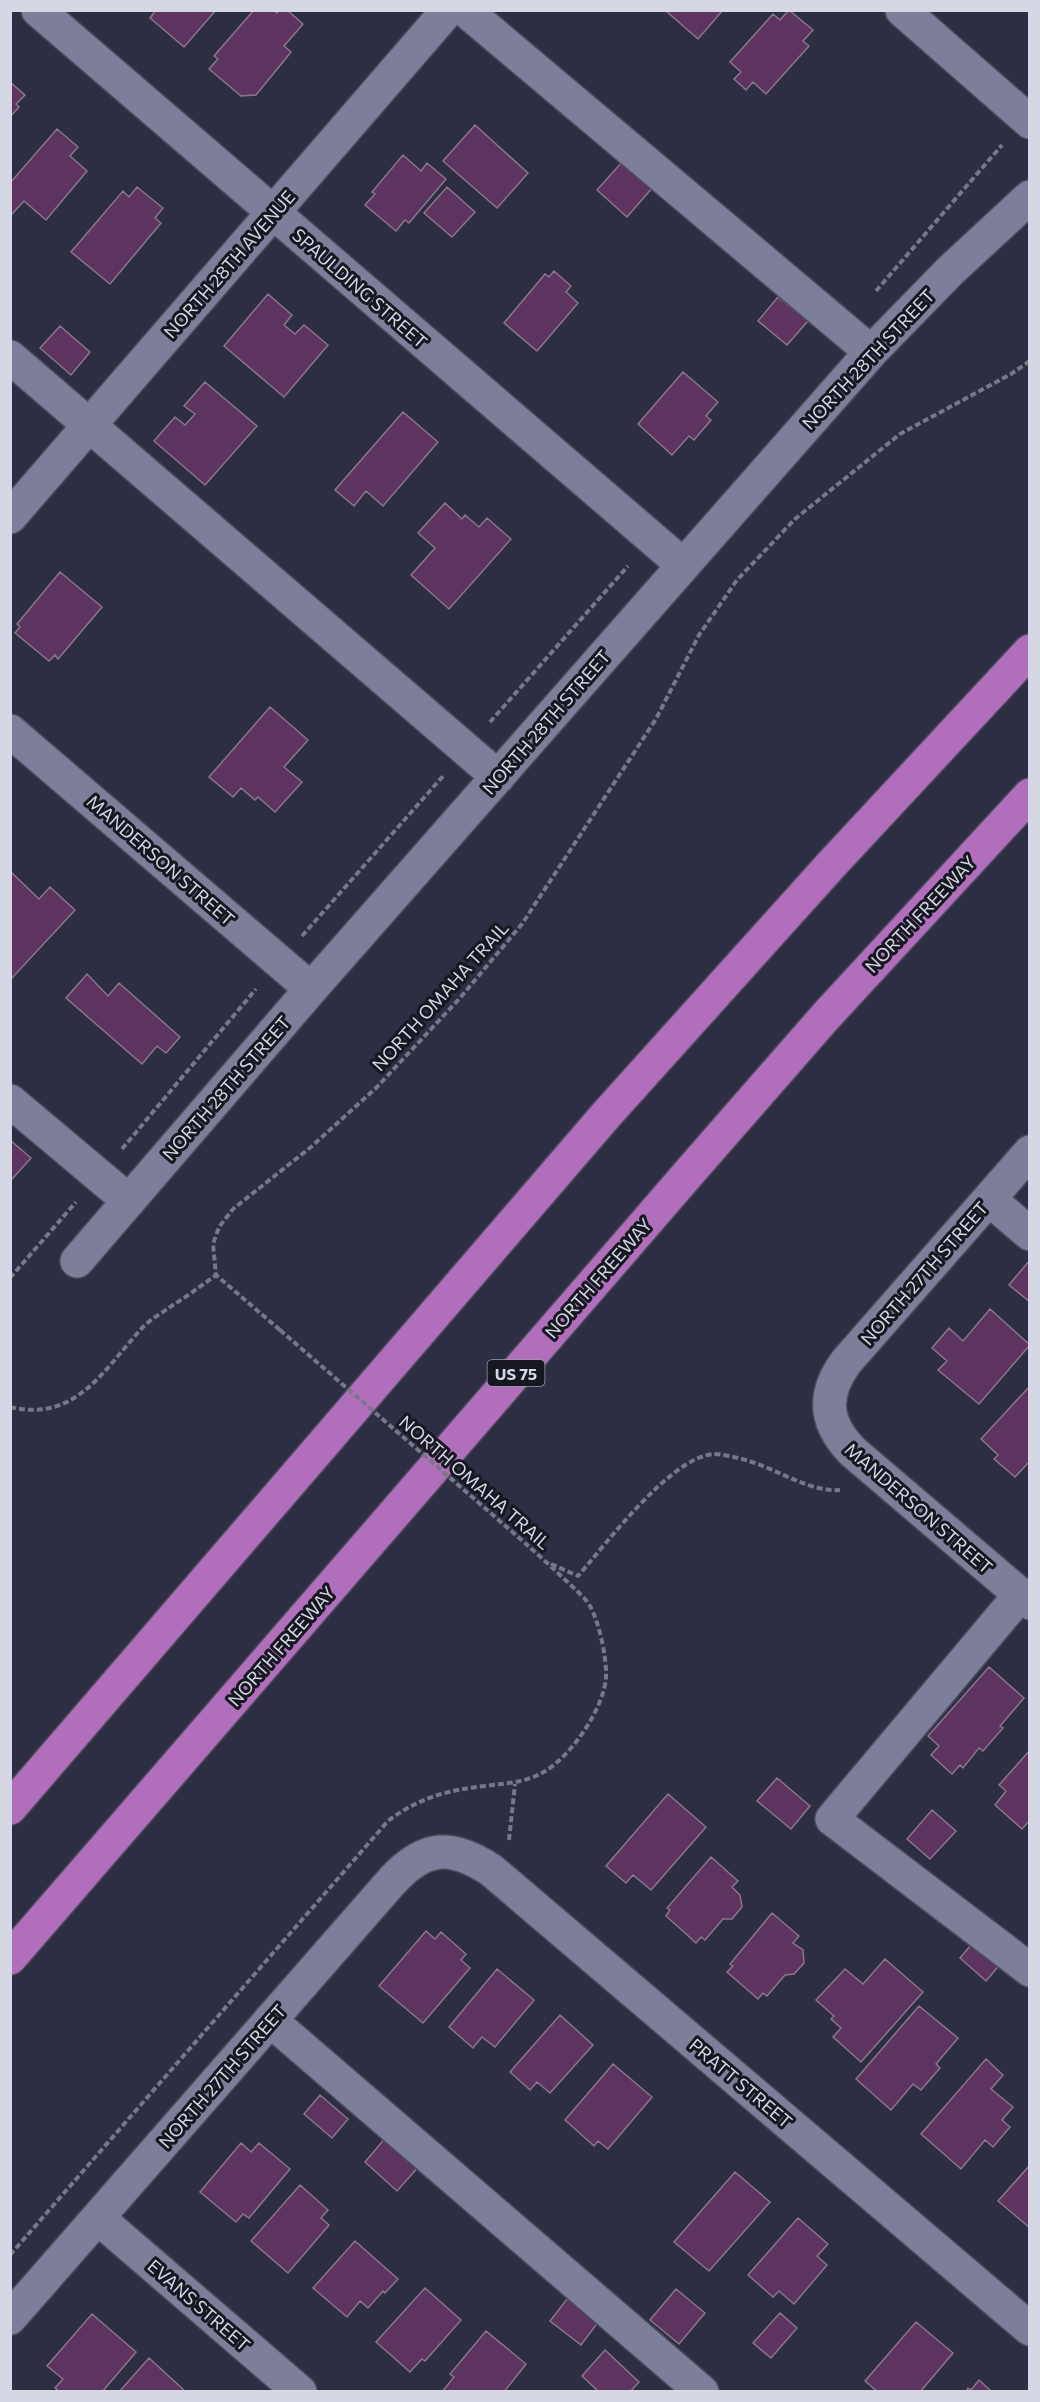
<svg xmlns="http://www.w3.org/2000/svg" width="1040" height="2402" font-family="Commissioner,sans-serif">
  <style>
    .building { fill: #5d3460; stroke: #8a768b; stroke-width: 1.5 }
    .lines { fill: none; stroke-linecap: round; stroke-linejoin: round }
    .minor-casing { stroke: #4c4b5e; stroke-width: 36 }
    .highway-casing { stroke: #4c4b5e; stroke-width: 36 }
    .path { stroke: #77778a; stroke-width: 4; stroke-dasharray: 6 3; stroke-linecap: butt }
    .minor { stroke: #7d7e99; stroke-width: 33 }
    .highway { stroke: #b16eba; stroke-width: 33 }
    .path-bridge { stroke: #77778a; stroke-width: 4; stroke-dasharray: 6 3; stroke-linecap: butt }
    .labels { text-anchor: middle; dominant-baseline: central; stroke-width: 6; stroke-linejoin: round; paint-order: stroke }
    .shield { fill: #171721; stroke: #9d9daa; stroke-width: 1.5 }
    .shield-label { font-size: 16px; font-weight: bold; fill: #d6d7e5 }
    .street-label { font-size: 18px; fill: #d6d7e5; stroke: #171721 }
  </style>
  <rect width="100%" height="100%" fill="#2d2d44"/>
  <path class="building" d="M156,10H216L184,47L150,18Z
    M254,10H273L277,13L279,10H287L303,24L284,46L291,52L256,95L241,96L209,69L218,59L214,56Z
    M665,10H723L698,39Z
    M789,10L813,30L803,41L809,46L766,94L753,82L746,90L734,79L741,72L730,62L773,14L780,20Z
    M10,82L25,95L16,104L19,107L10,117Z
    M475,125L528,173L497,208L443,161Z
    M57,129L78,147L70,156L87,171L46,220L24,201L10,216V183Z
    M403,155L421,171L427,163L446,179L409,223L405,220L396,231L365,205L375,194L372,192Z
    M623,161L653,187L627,217L597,190Z
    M137,187L163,208L155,218L161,223L110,284L71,252L123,191L129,197Z
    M447,187L475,212L452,237L424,213Z
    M554,271L571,286L566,292L578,303L537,351L504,323L545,274L549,277Z
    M268,294L292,315L284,325L295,334L304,325L328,345L284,397L224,346Z
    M778,297L808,321L787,345L758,321Z
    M60,326L90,352L71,375L40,348Z
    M683,372L718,402L706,416L711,420L694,440L689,436L672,455L638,424Z
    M205,382L257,426L205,485L154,441L175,417L185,425L195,414L184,406Z
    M403,412L438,442L383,506L366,491L354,506L335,490Z
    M445,503L462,519L465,515L479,527L487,518L511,539L449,609L411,575L435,548L418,533Z
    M60,572L102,607L58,659L55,655L49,661L15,633L20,627L17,624Z
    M270,707L308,740L284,767L302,782L275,812L258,797L255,800L241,788L233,797L209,777Z
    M11,872L39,899L50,887L75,910L12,978L10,976Z
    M87,974L108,996L119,983L180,1037L166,1053L157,1046L142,1064L66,998Z
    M10,1140L31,1158L12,1179L10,1178Z
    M1030,1260V1302L1009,1285Z
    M990,1309L1030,1345L979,1404L938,1370L947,1361L932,1348L949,1328L963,1341Z
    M1030,1386V1461L1015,1477L994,1459L998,1455L981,1439Z
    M989,1667L1024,1698L1000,1726L1003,1728L983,1751L979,1748L963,1768L960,1765L952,1774L931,1755L939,1746L928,1736Z
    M1030,1750V1820L1022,1829L995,1805L1006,1791L999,1785Z
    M777,1778L810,1806L791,1829L757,1801Z
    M668,1794L706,1827L651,1890L633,1875L626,1883L606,1866Z
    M932,1810L956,1831L930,1859L907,1839Z
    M711,1857L738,1881L732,1887L740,1895L742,1907L732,1919H723L705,1940L701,1937L696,1943L666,1916L670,1910L667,1908Z
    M772,1913L799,1936L793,1943L803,1950L804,1963L794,1974L785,1975L767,1996L763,1993L758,1999L727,1972L733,1966L730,1964Z
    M426,1931L435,1939L441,1932L466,1954L461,1960L470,1968L423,2023L379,1986Z
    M976,1939L1002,1962L986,1981L960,1958Z
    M885,1959L923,1992L861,2062L833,2037L841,2028L831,2019L834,2016L816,2000L845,1969L863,1984Z
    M497,1969L534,2000L495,2047L482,2037L473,2048L449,2027Z
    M919,2006L958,2038L936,2064L940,2068L921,2090L913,2084L891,2110L856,2079Z
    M560,2015L593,2045L550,2093L537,2082L530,2090L510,2072Z
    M986,2059L1003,2075L991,2089L1013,2107L1002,2120L1010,2127L993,2147L985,2140L961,2169L921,2134Z
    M613,2064L652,2097L608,2149L598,2141L594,2146L565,2120Z
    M320,2095L348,2119L332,2138L304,2114Z
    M387,2136L420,2165L397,2191L365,2162Z
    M241,2143L251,2152L259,2143L290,2169L249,2218L243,2214L236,2222L200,2192Z
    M1030,2165V2228L998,2201Z
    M735,2172L770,2202L709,2271L674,2242Z
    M300,2185L328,2210L321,2218L329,2225L288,2273L251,2241Z
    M798,2218L828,2244L817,2256L827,2265L794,2304L779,2291L773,2297L748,2275Z
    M355,2241L398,2279L385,2293L383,2291L368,2308L360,2301L347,2317L313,2288Z
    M425,2288L461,2320L425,2361L422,2359L410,2372L376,2342Z
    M676,2289L705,2313L679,2344L650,2320Z
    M571,2294L602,2317L581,2345L550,2321Z
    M780,2313L797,2328L771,2358L753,2343Z
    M92,2314L136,2352L102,2392H60L55,2388L63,2379L47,2366Z
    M916,2322L953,2353L920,2392H878L865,2381Z
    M486,2331L526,2364L504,2392H442L454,2377L450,2374Z
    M605,2350L639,2382L630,2392H599L582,2376Z
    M149,2358L186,2392H119Z
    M979,2380L992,2392H966L968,2388L971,2390Z"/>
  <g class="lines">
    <defs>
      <path id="minor" d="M38,10L683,565
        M465,10L871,352
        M902,10L1030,122
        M10,357L498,777
        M10,517L448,10
        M10,731L311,989
        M10,1101L129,1201
        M1030,1152L846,1362C822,1395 824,1422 852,1451L1030,1603
        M989,1199L1030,1234
        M77,1261L311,989L871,352L950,271L1030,197
        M1020,1595L832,1819L1030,1970
        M270,2020L702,2392
        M98,2218L300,2392
        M10,2318L392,1881C425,1845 451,1844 491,1870L1030,2329"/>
      <path id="highway" d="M10,1808L606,1115L831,865L1030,651
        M10,1958L694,1167L826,1016L1030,795"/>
    </defs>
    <use href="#minor" class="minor-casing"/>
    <use href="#highway" class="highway-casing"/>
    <path class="path" d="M876,291L1002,145
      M490,722L628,566
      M302,936L444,775
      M122,1149L256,989
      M10,1278L76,1202
      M280,1330L216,1275L213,1244L219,1227L233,1209L311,1147L377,1087L460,998L522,924L656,719L699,635L737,580L795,519L900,434L1011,374L1030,361
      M10,1407C78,1423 105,1367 144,1326C151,1319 162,1313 170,1307C186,1297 201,1286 216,1275
      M551,1564L578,1576C606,1544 670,1458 713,1454C723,1454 739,1458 749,1461C779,1470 809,1492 840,1490
      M509,1840L515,1784
      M10,2255L388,1821C418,1798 448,1790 485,1786C506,1783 523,1783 542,1773C570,1758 604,1709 606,1677C607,1658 599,1622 590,1606C587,1600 580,1594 575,1589C558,1573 542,1558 525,1543"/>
    <use href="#minor" class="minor"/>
    <use href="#highway" class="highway"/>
    <path class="path-bridge" d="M280,1330L525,1543"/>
  </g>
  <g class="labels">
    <rect class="shield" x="487.5" y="1360" width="57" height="26" rx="4.5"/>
    <g class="shield-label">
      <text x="516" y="1373">US 75</text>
    </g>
    <g class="street-label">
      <text transform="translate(229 264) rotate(-49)">NORTH 28TH AVENUE</text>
      <text transform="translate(360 288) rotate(41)">SPAULDING STREET</text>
      <text transform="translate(868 359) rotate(-47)">NORTH 28TH STREET</text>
      <text transform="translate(546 722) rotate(-49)">NORTH 28TH STREET</text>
      <text transform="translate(161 860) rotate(41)">MANDERSON STREET</text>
      <text transform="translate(920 914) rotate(-47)">NORTH FREEWAY</text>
      <text transform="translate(440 996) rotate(-48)">NORTH OMAHA TRAIL</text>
      <text transform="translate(226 1088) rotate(-49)">NORTH 28TH STREET</text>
      <text transform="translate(924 1273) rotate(-49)">NORTH 27TH STREET</text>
      <text transform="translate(598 1278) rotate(-49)">NORTH FREEWAY</text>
      <text transform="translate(475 1482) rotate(41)">NORTH OMAHA TRAIL</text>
      <text transform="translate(919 1508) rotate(41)">MANDERSON STREET</text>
      <text transform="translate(281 1646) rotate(-49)">NORTH FREEWAY</text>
      <text transform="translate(222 2076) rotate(-49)">NORTH 27TH STREET</text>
      <text transform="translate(741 2083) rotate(40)">PRATT STREET</text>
      <text transform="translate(199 2305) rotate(41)">EVANS STREET</text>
    </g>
  </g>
  <rect width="1040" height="2402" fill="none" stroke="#d6d7e5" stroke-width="24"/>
</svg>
